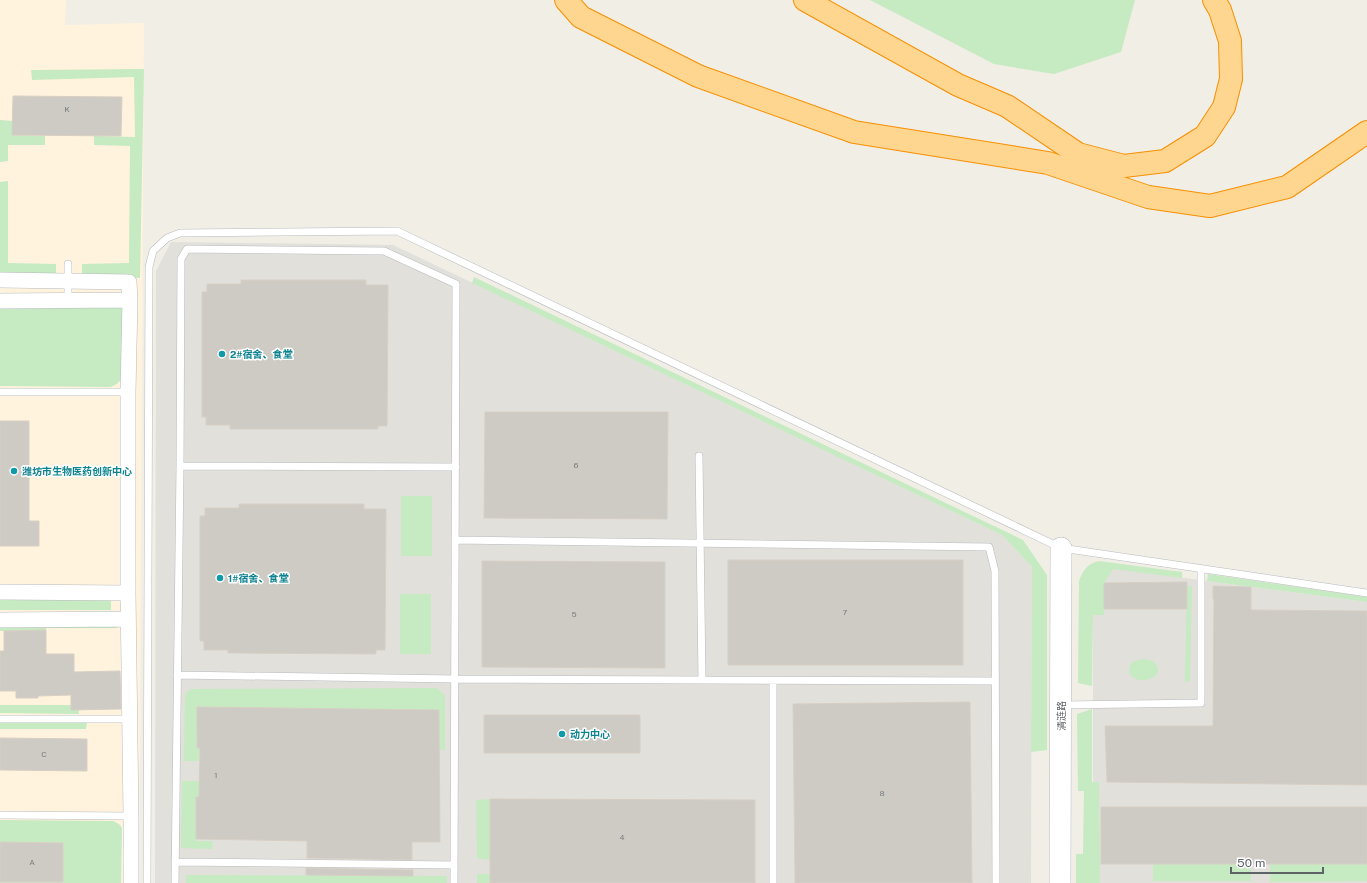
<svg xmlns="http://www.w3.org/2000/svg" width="1367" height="883" font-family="'Public Sans','Noto Sans SC',sans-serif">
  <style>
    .commercial { fill: #fff3dd }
    .industrial { fill: #e2e0db }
    .green { fill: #c6eac1 }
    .building { fill: #cecbc5; stroke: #d7cfc4 }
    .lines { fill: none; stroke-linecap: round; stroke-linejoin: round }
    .lane-casing { stroke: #b7babe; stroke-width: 8 }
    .street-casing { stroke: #b7babe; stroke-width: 16 }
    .secondary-casing { stroke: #b7bcc1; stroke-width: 22 }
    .highway-casing { stroke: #f78f00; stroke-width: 24 }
    .lane { stroke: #fff; stroke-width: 7 }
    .street { stroke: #fff; stroke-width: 15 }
    .secondary { stroke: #fff; stroke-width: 21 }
    .highway { stroke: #ffd68f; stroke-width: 22 }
    .culture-dot { fill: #0f9aa8; stroke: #fff; stroke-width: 1.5 }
    .labels { text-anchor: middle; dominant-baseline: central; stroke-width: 3; stroke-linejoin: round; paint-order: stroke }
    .number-label { font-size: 8px; fill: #7a7d7f }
    .culture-label { font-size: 10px; font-weight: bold; fill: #0d838f; stroke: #fff; text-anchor: start }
    .street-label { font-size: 10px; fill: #5e6368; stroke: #fff }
  </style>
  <rect width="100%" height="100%" fill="#f1eee6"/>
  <path class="commercial" d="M0,0H66L65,25L144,23L139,883H0Z"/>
  <path class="industrial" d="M171,242L393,245L1002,535L1032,567L1031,883H155L156,271Z
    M1109,568L1367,602V883H1093V581Z"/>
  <path class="green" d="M870,0H1135L1121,52L1054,74L994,64Z
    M144,69L140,278L82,276V264L129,263L130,146L94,145V136L135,137L134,77L32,80L31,70Z
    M0,120L13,121V135L45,136V145H8V161L0,162Z
    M8,181V263L56,264V274H0V182Z
    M474,277L1023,540L1047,575V750L1031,752L1032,567L1002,535L472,283Z
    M0,305H118L122,309L123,314L122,376C120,383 116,385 110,387L0,386Z
    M401,496H432V556H401Z
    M1099,561L1182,572V578L1113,569L1104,583V615H1093L1092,686L1078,683L1079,581C1083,570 1087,564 1099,561Z
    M1208,574L1367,597V602L1207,581Z
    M1187,586H1192L1190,681L1185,682Z
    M400,594H431V654H400Z
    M0,599L111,600V610H0Z
    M0,624L117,625V628H46V630L0,631Z
    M1144,659L1153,661L1158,667V671L1156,676C1146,682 1135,682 1129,673L1130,665L1134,661Z
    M436,688L445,695V750H440L439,710L198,707L196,747H199V761H184L185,694L191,689Z
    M0,705H71V710L79,709V714L0,713Z
    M1092,709V782H1099L1100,883H1076V854H1083L1084,791H1078L1077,714Z
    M0,723H87L86,729H0Z
    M182,781H199V799H196V841H213L212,849L181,848Z
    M490,799V860L477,858L476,800Z
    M0,820L114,821L120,825L122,828L121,883H0V882H63V843L0,842Z
    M1153,864H1251V881H1153Z
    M1270,864H1367V881L1270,882Z
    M477,874H490V883H477Z
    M186,875L447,876V883H186Z"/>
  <path class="building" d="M13,96L122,97L121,136L12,135Z
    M241,280H366V285H388L387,426H378V429H230V425H206V417H202V292H207V284H241Z
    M485,412H668L667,519L484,518Z
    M0,421H29V521H39V546H0Z
    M239,504H364V509H386L385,650H376V654L228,653V650H204V641H200V516H205V508H239Z
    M728,560H963V665H728Z
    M482,561L665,562V668L482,667Z
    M1187,582V609H1104V583Z
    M1213,586L1251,587V610L1367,611V785L1107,782L1105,726H1213L1214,599H1213Z
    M46,630V654H74V672L120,671L121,709L71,710V695L38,696V698H16V691H0V651H4V631Z
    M970,702L972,883H795L793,704Z
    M197,707L439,710L440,842H412V860L307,858V841L196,839V797H199L200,748H197Z
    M484,715H640V753H484Z
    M0,738L87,739V771L0,770Z
    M490,799L755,800V883H490Z
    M1101,807H1367V864H1101Z
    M0,842L63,843V882H0Z
    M306,868L413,870V876L306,875Z"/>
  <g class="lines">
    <defs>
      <path id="lane" d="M68,301V264
        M0,392H128
        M699,456L702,680L995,681
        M180,466L456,467
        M455,540L989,547L995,571L996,883
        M177,675L456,679L702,680
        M773,681V883
        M1063,705L1201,703V569
        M0,719H129
        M0,815L131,816
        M175,862L454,865
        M147,883L149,267L153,251L167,238L180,233L397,231L1061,548L1367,593
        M175,883L180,466L181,259L187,249L384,251L456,284L454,883"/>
      <path id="street" d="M0,280L129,282L130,300L128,392V593L131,816V883
        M0,301L130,300
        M0,592L128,593
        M0,620L128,619"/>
      <path id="secondary" d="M1060,883L1061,548"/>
      <path id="highway" d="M566,0L581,17L698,76L854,132L1048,163L1148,197L1210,206L1287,187L1367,132
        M805,0L958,85L1007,106L1078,154L1124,166L1165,161L1205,136L1224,107L1231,79L1230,41L1220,10L1214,0"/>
    </defs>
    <use href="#lane" class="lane-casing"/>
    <use href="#street" class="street-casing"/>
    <use href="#secondary" class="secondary-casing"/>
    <use href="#highway" class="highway-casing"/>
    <use href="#lane" class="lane"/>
    <use href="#street" class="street"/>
    <use href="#secondary" class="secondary"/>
    <use href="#highway" class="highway"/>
  </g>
  <g class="culture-dot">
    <circle cx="222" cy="354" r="4"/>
    <circle cx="14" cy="471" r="4"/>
    <circle cx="220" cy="578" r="4"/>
    <circle cx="562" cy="734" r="4"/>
  </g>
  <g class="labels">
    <g class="number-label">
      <text x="67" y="109">K</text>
      <text x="576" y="465">6</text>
      <text x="845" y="612">7</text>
      <text x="574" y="614">5</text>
      <text x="44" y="754">C</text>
      <text x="216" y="775">1</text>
      <text x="882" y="793">8</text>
      <text x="622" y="837">4</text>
      <text x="32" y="862">A</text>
    </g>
    <g class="culture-label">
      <text x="230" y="354">2#宿舍、食堂</text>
      <text x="22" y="471">潍坊市生物医药创新中心</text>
      <text x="228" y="578">1#宿舍、食堂</text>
      <text x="570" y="734">动力中心</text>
    </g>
    <g class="street-label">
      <text transform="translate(1061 716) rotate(-90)">清涟路</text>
    </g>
  </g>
  <path d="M1231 867v6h92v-6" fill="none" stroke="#5e6368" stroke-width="2"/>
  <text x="1237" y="867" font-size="12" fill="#5e6368" stroke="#ffffff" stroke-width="3" paint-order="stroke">50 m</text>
</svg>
